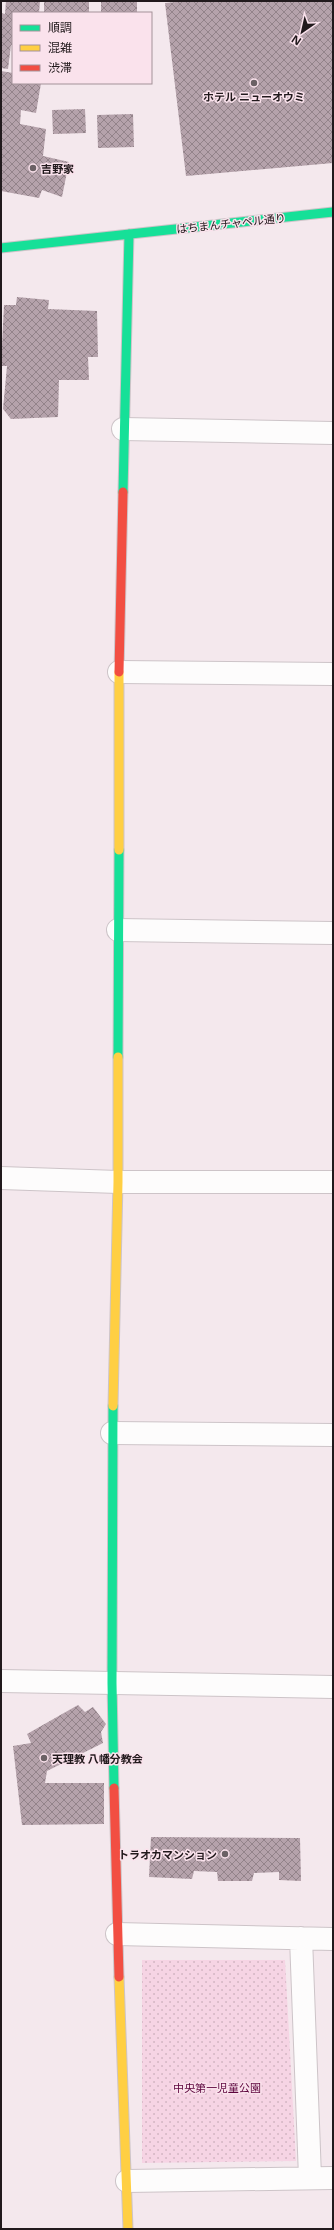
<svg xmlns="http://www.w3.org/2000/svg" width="334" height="2230" font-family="'Open Sans','Noto Sans JP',sans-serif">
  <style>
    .green { fill: url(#green-dots) }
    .building { fill: url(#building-cross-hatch) }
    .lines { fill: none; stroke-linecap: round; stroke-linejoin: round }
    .street-casing { stroke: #cdc4c8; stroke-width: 24 }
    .fast-casing { stroke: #cdc4c8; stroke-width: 11 }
    .slow-casing { stroke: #cdc4c8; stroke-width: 11 }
    .jam-casing { stroke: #cdc4c8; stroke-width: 11 }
    .street { stroke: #fdfcfc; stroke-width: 22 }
    .fast { stroke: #16e098; stroke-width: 9 }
    .slow { stroke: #ffcf43; stroke-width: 9 }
    .jam { stroke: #f24e42; stroke-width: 9 }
    .poi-dot { fill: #6b6165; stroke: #fae2ec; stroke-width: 1.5 }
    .labels { text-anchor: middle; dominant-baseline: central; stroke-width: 3; stroke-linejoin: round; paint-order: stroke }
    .poi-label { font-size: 11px; font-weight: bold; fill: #21191c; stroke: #fae2ec; text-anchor: start }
    .street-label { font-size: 11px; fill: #21191c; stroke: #fae2ec }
    .park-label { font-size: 11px; fill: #5d053d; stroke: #fae2ec }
  </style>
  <defs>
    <pattern id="green-dots" width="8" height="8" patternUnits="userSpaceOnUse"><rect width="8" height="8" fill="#f6d4e4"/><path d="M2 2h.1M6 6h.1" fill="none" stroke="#d3b5c3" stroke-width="1.8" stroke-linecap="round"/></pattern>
    <pattern id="building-cross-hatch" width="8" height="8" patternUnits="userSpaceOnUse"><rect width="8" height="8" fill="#b5a2ab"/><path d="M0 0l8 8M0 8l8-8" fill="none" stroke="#93838a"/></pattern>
  </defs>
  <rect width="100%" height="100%" fill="#f4e8ed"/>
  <path class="green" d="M142,1960H285L296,2161L142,2163Z"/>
  <path class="building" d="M6,1H40L39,13H13V45H11L8,69L1,68V13L5,14Z
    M44,1H89V13H44Z
    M101,1H137V13H101Z
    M186,1H333V163L186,176L165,3Z
    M1,71L13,73V83H41L36,113L21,110L20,124L46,129L43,156L69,162L62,197L42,190L39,198L1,191Z
    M85,109L86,133L53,134L52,110Z
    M133,114L134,147L98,148L97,115Z
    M17,297L49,300L48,309L97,311L98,357H88L89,380H59L58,417L11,419L3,409L7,366H1L4,305H16Z
    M78,1705L85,1712L93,1707L106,1724L101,1732L103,1743L47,1771L45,1783H104V1824L22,1825L13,1746L31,1743L27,1734Z
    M151,1837L300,1838L301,1881L279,1880V1872L254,1873L252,1881H218L217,1872L194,1871L192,1879L149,1877Z"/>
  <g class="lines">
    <defs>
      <path id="street" d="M123,429L333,433
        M119,672L333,674
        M118,930L333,933
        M1,1178L118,1182H333
        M112,1433L333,1435
        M1,1681L333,1687
        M117,1934L333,1939
        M301,1938L310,2177
        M127,2181L333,2178"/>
      <path id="fast" d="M1,248L333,212
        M123,492L129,234
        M118,1057L119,850
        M113,1406L112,1683L114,1788"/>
      <path id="slow" d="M119,850V672
        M113,1406L118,1182V1057
        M119,1977L128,2229"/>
      <path id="jam" d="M119,672L123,492
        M114,1788L119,1977"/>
    </defs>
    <use href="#street" class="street-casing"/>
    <use href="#fast" class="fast-casing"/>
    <use href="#slow" class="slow-casing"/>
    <use href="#jam" class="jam-casing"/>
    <use href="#street" class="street"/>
    <use href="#fast" class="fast"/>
    <use href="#slow" class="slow"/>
    <use href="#jam" class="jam"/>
  </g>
  <g class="poi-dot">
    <circle cx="254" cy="83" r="4"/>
    <circle cx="33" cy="168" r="4"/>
    <circle cx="44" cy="1758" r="4"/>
    <circle cx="225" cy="1854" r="4"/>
  </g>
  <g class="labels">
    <g class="poi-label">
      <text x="254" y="96" text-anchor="middle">ホテル ニューオウミ</text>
      <text x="41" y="168">吉野家</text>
      <text x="52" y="1758">天理教 八幡分教会</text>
      <text x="217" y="1854" text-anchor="end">トラオカマンション</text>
    </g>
    <g class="street-label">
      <text transform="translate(231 223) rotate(-6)">はちまんチャペル通り</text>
    </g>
    <g class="park-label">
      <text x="217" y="2087">中央第一児童公園</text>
    </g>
  </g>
  <rect width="334" height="2230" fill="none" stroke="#21191c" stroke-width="4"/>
  <rect x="12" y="12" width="140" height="72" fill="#fae2ec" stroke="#a39299"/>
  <rect x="20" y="25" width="20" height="6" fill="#16e098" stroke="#a39299"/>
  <text x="48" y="32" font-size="12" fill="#21191c">順調</text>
  <rect x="20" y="45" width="20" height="6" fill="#ffcf43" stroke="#a39299"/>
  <text x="48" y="52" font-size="12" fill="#21191c">混雑</text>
  <rect x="20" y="65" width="20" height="6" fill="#f24e42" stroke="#a39299"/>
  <text x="48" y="72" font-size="12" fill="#21191c">渋滞</text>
  <g transform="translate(302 32) rotate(214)" stroke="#fae2ec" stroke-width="3" paint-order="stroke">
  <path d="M0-3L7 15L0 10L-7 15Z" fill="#21191c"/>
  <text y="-6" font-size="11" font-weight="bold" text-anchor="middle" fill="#21191c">N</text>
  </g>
</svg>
